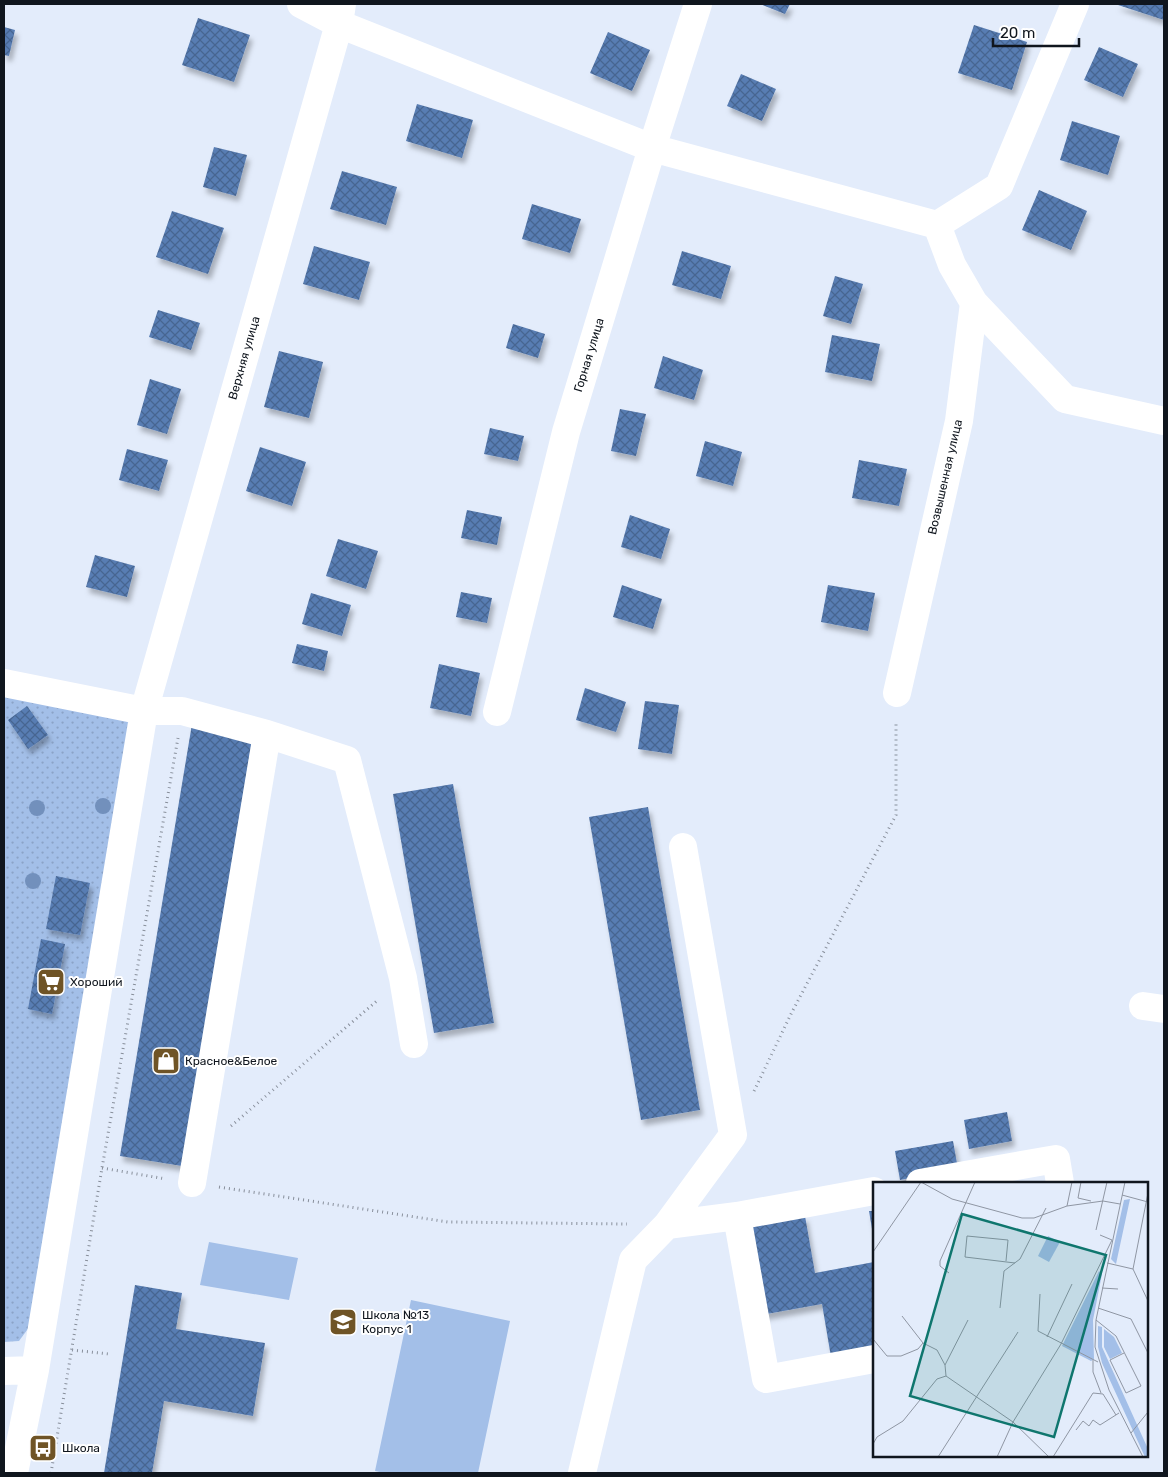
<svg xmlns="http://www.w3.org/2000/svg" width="1168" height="1477" font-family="Rubik,sans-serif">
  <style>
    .grass { fill: url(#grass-dots) }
    .garden { fill: #a3bfe8 }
    .building { fill: url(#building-cross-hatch); filter: url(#shadow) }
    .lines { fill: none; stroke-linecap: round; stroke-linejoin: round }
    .path { stroke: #888f9b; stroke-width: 3; stroke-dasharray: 1 4; stroke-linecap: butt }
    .minor { stroke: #fff; stroke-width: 28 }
    .tree { fill: #7290bc }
    .labels { text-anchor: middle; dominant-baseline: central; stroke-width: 4; stroke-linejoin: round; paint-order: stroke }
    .street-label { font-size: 12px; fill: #10161e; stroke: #fff }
    .poi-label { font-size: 12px; fill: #10161e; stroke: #fff; text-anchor: start }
    .inset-road { fill: none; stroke: #8f96a3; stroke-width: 1 }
    .view { fill: #0f766e; fill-opacity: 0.15; stroke: #0f766e; stroke-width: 2.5 }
    .inset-edge { fill: none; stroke: #10161e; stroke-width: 2.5 }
  </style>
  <defs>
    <pattern id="grass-dots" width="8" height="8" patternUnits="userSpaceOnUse" patternTransform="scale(1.25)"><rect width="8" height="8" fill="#a3bfe8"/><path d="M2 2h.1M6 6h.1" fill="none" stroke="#8ba3c7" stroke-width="1.8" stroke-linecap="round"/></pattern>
    <pattern id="building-cross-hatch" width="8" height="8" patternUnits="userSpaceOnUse" patternTransform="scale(1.25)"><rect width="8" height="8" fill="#587db3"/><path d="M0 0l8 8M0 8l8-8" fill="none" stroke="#476591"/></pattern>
    <filter id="shadow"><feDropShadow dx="3" dy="5.5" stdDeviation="2.5" flood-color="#0004"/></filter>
  </defs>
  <rect width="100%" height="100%" fill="#e3ecfb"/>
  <path class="grass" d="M4,673L134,697L30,1326L19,1341L4,1342Z"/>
  <path class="garden" d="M209,1242L298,1258L289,1300L200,1285Z
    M411,1300L510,1321L478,1473H384L375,1471Z"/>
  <path class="building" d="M760,4H790L785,14Z
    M1115,4H1164V20Z
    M198,18L250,35L234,82L182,65Z
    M974,25L1027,42L1012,90L958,73Z
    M4,27L15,30L9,56L4,55Z
    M608,32L650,50L632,91L590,73Z
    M1099,47L1138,64L1123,97L1084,80Z
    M741,74L776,89L762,121L727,106Z
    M417,104L473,120L462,158L406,141Z
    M1072,121L1120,136L1108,175L1060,160Z
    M214,147L247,155L236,196L203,187Z
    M342,171L397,187L386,225L330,209Z
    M1039,190L1087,211L1071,250L1022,230Z
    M532,204L581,219L570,253L522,239Z
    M172,211L224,228L208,274L156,257Z
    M314,246L370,262L359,300L303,284Z
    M682,251L731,266L721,299L672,285Z
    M835,276L863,284L851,324L823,316Z
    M158,310L200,323L191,350L149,337Z
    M513,324L545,334L538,358L506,348Z
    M832,335L880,344L872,381L825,372Z
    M279,351L323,362L309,418L264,407Z
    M663,356L703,370L694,400L654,388Z
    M150,379L181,389L167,434L137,425Z
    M620,409L646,414L636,456L611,451Z
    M490,428L524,436L518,461L484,454Z
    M705,441L742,452L733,486L696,476Z
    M260,447L306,462L292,506L246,491Z
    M127,449L168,460L159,491L119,480Z
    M859,460L907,469L899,506L852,498Z
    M467,510L502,517L497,545L461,538Z
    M630,515L670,529L661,559L621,547Z
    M338,539L378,551L366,589L326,576Z
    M95,555L135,566L127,597L86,587Z
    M622,585L662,599L653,629L613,617Z
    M828,585L875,593L868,631L821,622Z
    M461,592L492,598L487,623L456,617Z
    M311,593L351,605L342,636L302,624Z
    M297,644L328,651L324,671L292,663Z
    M439,664L480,673L471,716L430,708Z
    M585,688L626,702L616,732L576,720Z
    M645,701L679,705L672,754L638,749Z
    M27,706L48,735L28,749L8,720Z
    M192,724L253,734L182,1166L120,1156Z
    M453,784L494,1023L434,1033L393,794Z
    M648,807L700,1110L641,1120L589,817Z
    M56,876L90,883L80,935L46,929Z
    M41,939L65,944L52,1014L28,1009Z
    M1007,1112L1012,1141L969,1149L964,1120Z
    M953,1141L958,1169L900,1180L895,1151Z
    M869,1211H874V1235H873Z
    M805,1216L815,1273L874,1262V1349L831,1357L822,1304L761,1315L745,1227Z
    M135,1285L182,1293L176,1329L265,1343L253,1416L164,1401L152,1473H104Z"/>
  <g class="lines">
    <path class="path" d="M754,1091L792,1012L896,815V721
      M231,1126L378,1000
      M102,1168L166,1179
      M219,1187L448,1222L627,1224
      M72,1350L109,1354
      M51,1473L102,1168L178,738"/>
    <path class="minor" d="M301,4L339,24L652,148L937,225L952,265L974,303L959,421L897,693
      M937,225L999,186L1075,4
      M974,303L1065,399L1164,421
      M4,683L144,711H182L267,734L347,760L403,978L414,1044
      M497,712L566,432L652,148L698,4
      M1143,1006L1164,1009
      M192,1183L267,734
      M920,1183L1056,1159L1060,1183
      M737,1216L766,1379L874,1359
      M667,1225L737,1216L874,1191
      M4,1371L35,1370
      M14,1473L35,1370L144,711L339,24L342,4
      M582,1473L633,1260L667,1225L733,1135L683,847"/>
  </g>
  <g class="tree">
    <circle cx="103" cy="806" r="8"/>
    <circle cx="37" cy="808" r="8"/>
    <circle cx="33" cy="881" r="8"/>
  </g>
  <defs>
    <symbol id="supermarket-square" viewBox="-11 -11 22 22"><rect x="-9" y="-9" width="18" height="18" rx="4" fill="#6f5426" stroke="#fff"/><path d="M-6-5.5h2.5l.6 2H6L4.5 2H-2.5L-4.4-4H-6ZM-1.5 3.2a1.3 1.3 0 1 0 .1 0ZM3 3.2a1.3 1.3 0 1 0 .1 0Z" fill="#fff"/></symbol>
    <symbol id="shop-square" viewBox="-11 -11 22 22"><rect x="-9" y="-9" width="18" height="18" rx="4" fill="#6f5426" stroke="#fff"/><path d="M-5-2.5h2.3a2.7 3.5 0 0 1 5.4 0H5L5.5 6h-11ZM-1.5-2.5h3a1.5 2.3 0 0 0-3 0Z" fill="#fff"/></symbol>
    <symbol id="school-square" viewBox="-11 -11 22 22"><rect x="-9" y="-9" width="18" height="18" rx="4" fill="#6f5426" stroke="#fff"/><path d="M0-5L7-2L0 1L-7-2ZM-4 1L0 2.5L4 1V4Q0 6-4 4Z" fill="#fff"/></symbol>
    <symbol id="bus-square" viewBox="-11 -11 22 22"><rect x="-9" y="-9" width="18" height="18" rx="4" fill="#6f5426" stroke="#fff"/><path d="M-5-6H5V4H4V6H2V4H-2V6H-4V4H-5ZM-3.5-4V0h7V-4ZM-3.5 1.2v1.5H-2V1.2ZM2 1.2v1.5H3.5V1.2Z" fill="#fff"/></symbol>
  </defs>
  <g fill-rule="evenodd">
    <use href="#supermarket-square" x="35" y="966" width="32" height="32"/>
    <use href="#shop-square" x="150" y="1045" width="32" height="32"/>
    <use href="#school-square" x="327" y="1306" width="32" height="32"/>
    <use href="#bus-square" x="27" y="1432" width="32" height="32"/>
  </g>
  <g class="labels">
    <g class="street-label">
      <text transform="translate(589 355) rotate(-73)">Горная улица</text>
      <text transform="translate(244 358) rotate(-74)">Верхняя улица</text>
      <text transform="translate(945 477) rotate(-77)">Возвышенная улица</text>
    </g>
    <g class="poi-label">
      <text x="70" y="982">Хороший</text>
      <text x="185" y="1061">Красное&amp;Белое</text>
      <text x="362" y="1315">Школа №13<tspan x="362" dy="14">Корпус 1</tspan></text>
      <text x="62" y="1448">Школа</text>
    </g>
  </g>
  <g transform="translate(873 1182)">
    <rect width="275" height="275" fill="#e3ecfb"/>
    <path d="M257,17L243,82L238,77L251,18ZM226,89L229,92L220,138L221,177L218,179L189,164ZM225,144L229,145V165L275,267V275H272L229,181L225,165ZM231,147L241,155L249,171L237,177L231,165Z" fill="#a3bfe8"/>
    <path d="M175,54L187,60L176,80L165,74Z" fill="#a3bfe8"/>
    <path class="inset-road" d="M48,0L79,17L149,36H161L194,24L230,19L247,22M208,0L205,16L218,19M252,0L223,138L222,165L236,208L270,275M249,13L275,20M194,24L199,0M223,48L234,0M0,70L48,0M133,79L135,58L94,54L92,75L142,81M234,81L260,87L275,11M260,87L275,119M76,91L67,84V79L102,0M229,106L245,107M167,112L165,149L225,180M127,126L131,89L147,77L173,26M225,126L258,137L275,171M29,134L50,161L64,168L72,183M95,138L72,183L73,194L140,240L176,275M223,138L243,154L268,204L253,211L237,178L251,171M174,155L199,102M0,157L14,174H28L45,167L50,161M220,178V190L228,211M203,248L210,239L216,244L220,238L227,243L246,231M258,251L275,230M0,262L4,255L30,239L64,197L73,194M65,275L145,150M124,275L140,240L188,162L239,58L227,53M180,275L220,211L230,212L243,233"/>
    <path class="view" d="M89,32L233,73L181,255L37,214Z"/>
    <rect width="275" height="275" class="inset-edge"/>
  </g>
  <rect width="1168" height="1477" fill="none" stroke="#10161e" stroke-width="10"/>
  <path d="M993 38v8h86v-8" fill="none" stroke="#10161e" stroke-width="2.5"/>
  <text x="1000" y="38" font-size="15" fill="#10161e" stroke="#ffffff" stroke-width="4" paint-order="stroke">20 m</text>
</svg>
